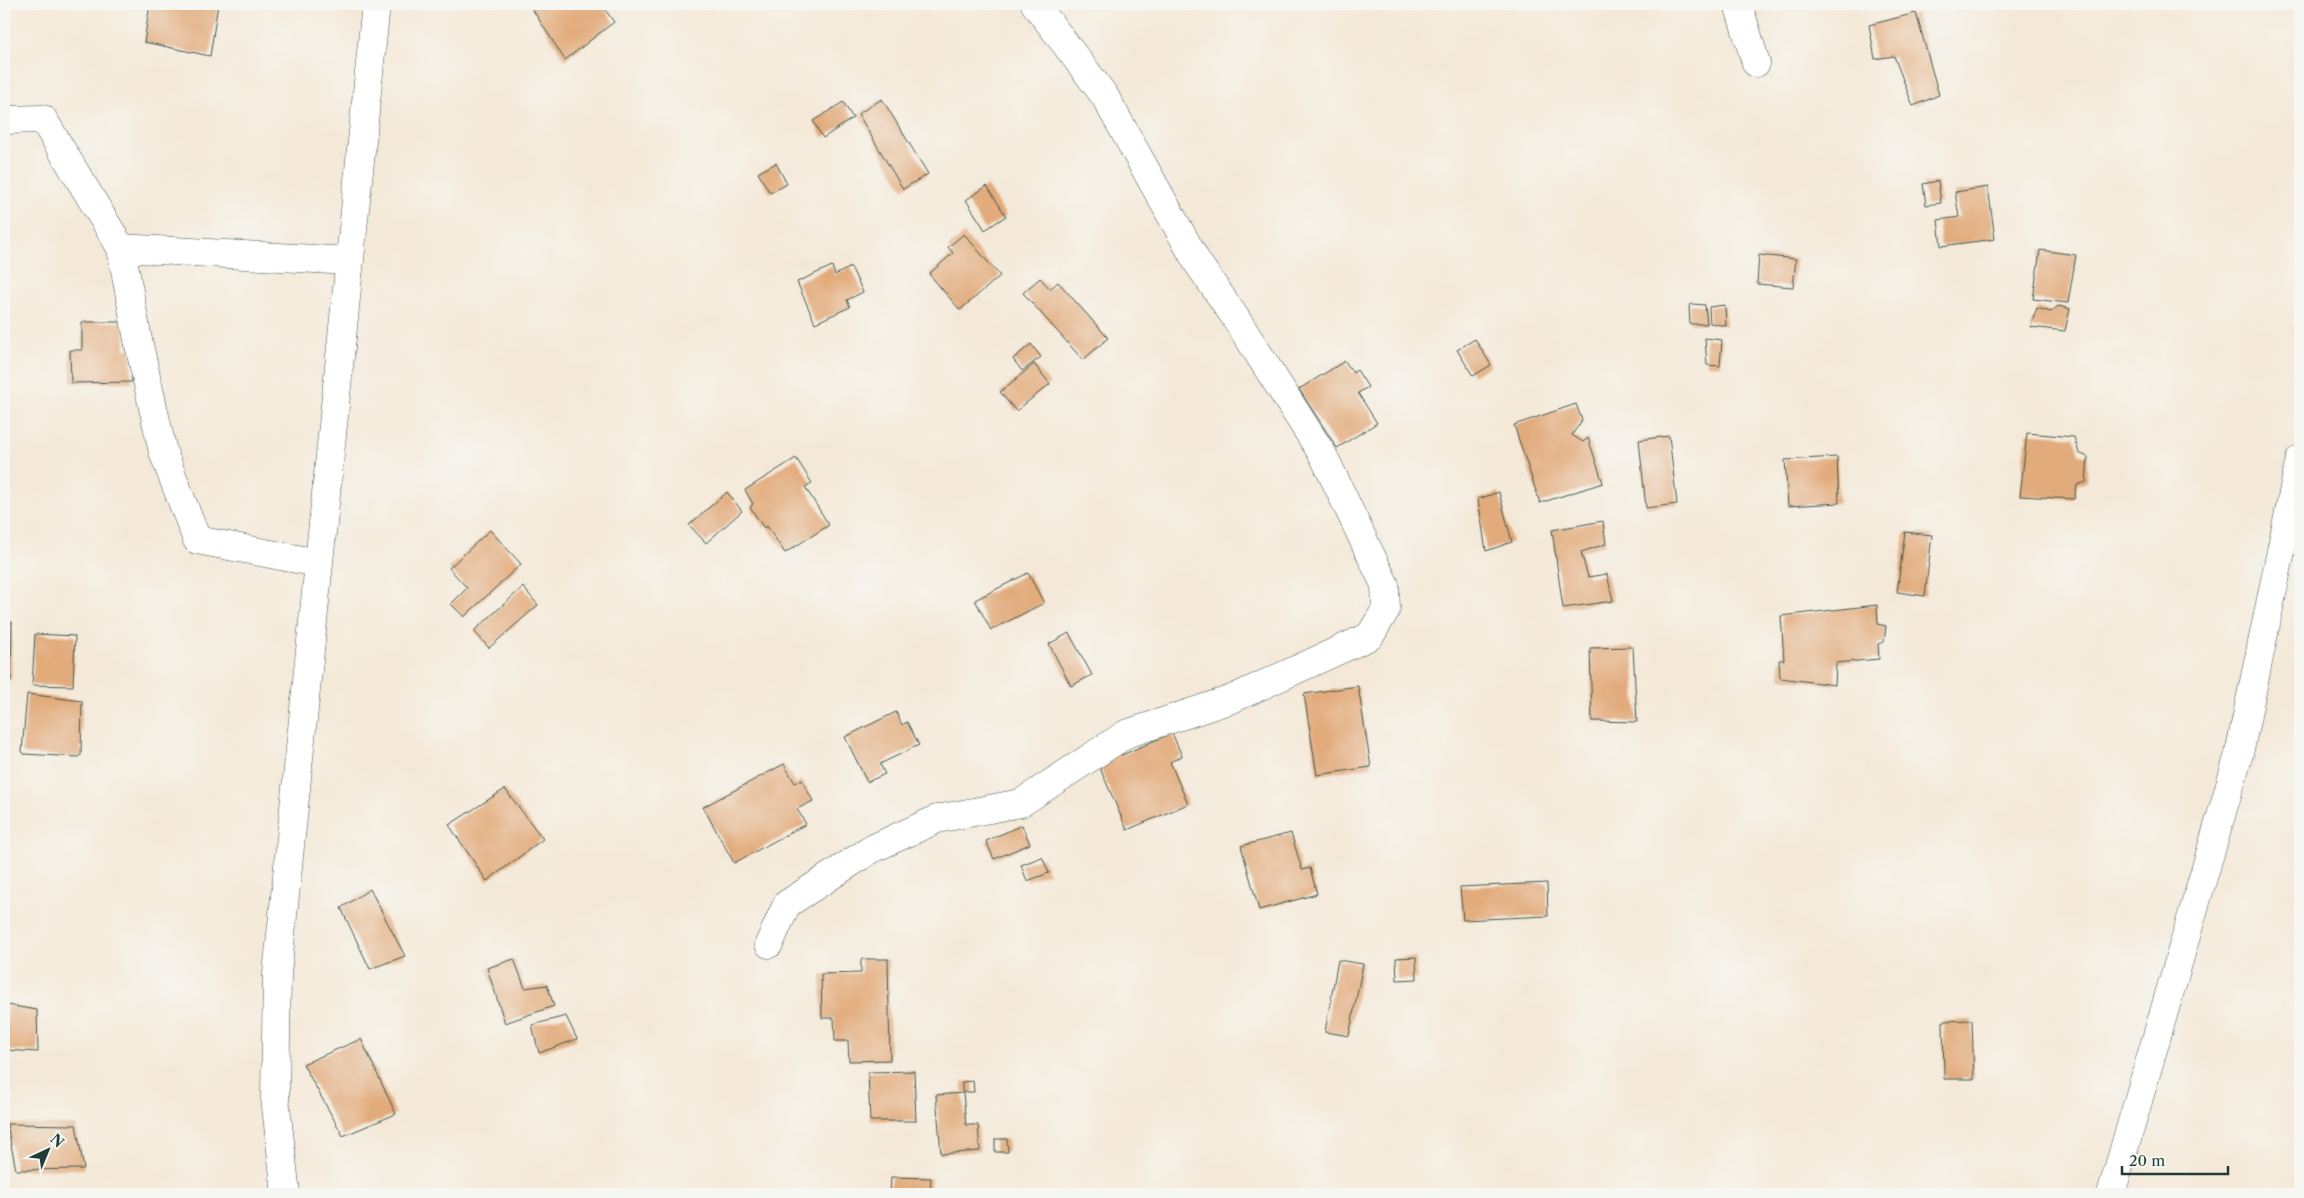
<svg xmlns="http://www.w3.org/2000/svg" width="2304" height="1198" font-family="'Libre Caslon Text',serif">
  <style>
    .building { fill: #e2ab7b }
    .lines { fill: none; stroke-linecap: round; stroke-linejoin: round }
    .street-casing { stroke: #3f574d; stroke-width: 29 }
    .secondary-casing { stroke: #3f574d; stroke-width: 29 }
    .street { stroke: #fff; stroke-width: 28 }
    .secondary { stroke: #fff; stroke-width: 28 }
  </style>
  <rect width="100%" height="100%" fill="#f6f6f2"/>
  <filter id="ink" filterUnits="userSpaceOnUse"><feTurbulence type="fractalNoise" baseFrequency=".02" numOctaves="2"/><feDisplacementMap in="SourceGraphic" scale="10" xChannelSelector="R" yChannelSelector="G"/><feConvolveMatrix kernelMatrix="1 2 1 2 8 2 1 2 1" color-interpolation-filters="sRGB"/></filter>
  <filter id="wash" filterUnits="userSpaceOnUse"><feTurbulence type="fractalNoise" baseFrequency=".0096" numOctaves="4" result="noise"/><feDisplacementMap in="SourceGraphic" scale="20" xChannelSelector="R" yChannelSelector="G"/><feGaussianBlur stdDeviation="1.12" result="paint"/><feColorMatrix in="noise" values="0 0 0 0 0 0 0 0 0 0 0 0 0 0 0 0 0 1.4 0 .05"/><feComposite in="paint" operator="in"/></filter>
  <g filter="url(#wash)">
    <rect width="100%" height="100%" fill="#f4e9d8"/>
    <g id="blocks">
      <path class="building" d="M150,4H218L210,56L144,42Z
        M529,4H601L614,22L565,60Z
        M1916,13L1939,95L1913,106L1894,56L1875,59L1869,25Z
        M882,99L928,174L903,189L858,114Z
        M843,102L853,118L823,138L813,121Z
        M776,163L787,184L770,193L758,173Z
        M1938,181L1941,203L1926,205L1923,184Z
        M987,186L1006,216L985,230L966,200Z
        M1988,187L1995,239L1941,246L1938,220L1959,217L1955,192Z
        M964,234L1000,276L960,310L929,274L953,253L948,247Z
        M2040,250L2076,255L2068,303L2033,299Z
        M1759,255L1796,259L1793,287L1757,284Z
        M832,266L835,275L851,267L863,292L847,300L850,307L815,323L797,282Z
        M1040,278L1050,289L1058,282L1108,338L1083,360L1023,293Z
        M1692,304L1705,305L1707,324H1690L1689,306Z
        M1725,305L1726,326L1710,323L1709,307Z
        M2058,306L2070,309L2065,331L2030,327L2037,308L2051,312Z
        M82,322H124L125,349H131L132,382L71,383L70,350H82Z
        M1705,338L1722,340L1720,366L1707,365Z
        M1475,339L1491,365L1473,376L1457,350Z
        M1031,344L1041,357L1022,371L1013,359Z
        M1345,361L1353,373L1357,370L1368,387L1358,393L1377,423L1337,448L1299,389Z
        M1034,364L1050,384L1016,411L1000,392Z
        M1576,404L1582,420L1572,435L1583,442L1588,438L1603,483L1540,503L1514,425Z
        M2027,433L2074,437L2079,453L2088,457L2086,482L2077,485L2074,499L2020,496Z
        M1669,436L1677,504L1646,508L1639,440Z
        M1837,457L1839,503L1788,506L1785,460Z
        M796,458L812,483L805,487L829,525L785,553L767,526L764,528L750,507L753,504L745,490Z
        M727,492L742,511L706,543L689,525Z
        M1499,492L1512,542L1486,551L1478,499Z
        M1603,521L1606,544L1581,552L1588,577L1607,574L1613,601L1563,608L1552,530Z
        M490,530L521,564L464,617L451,604L467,588L449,568Z
        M1905,532L1932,535L1925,596L1897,592Z
        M1028,573L1044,603L991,630L975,600Z
        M523,587L538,605L489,648L474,631Z
        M1877,605L1878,624L1886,626L1884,642L1878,644L1879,659L1836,663L1835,685L1780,678L1779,660H1784L1781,616Z
        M4,622H12L11,680H4Z
        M1069,633L1092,675L1071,686L1049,644Z
        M35,634L75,636L73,686L32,685Z
        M1633,647L1637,722L1592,721L1590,648Z
        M1358,686L1371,767L1317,775L1304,694Z
        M27,694L82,701L81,755L78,757L24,754L22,751Z
        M896,712L902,725L907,722L919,745L880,764L885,774L867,782L845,737Z
        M1172,733L1182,756L1170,762L1188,804L1127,830L1096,759L1120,750L1122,755Z
        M784,764L795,783L802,780L813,801L797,809L806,824L734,863L703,807Z
        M505,789L543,839L487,881L449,825Z
        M1022,825L1030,844L994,859L986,841Z
        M1291,833L1302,870L1310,868L1317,894L1259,910L1241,846Z
        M1042,857L1049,873L1027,881L1021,865Z
        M1547,883L1548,916L1463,920L1460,887Z
        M370,889L405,956L370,969L341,908Z
        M1416,957L1417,979L1397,980L1396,958Z
        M514,959L525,988L547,985L554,1006L505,1023L487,968Z
        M861,959H888L890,1060L849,1061L848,1041H835L834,1018H822L821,974L861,973Z
        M1338,960L1363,964L1349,1036L1325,1032Z
        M7,1005L37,1010L38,1052L5,1050Z
        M566,1016L577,1039L539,1053L532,1025Z
        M1972,1020L1974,1079H1944L1943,1021Z
        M361,1039L396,1114L343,1136L303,1064Z
        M914,1071L916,1121H870L868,1072Z
        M973,1081L974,1092H962V1082Z
        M963,1093L966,1125H978L980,1151L941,1154L936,1095Z
        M7,1124L76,1125L84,1169L16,1170Z
        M995,1139H1007L1008,1152H995Z
        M891,1177L931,1178L930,1194H890Z"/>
    </g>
  </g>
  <g filter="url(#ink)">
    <use href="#blocks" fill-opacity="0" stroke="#3f574d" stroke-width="1"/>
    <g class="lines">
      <defs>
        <path id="street" d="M1738,4L1756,63
          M4,120L43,119L121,248L350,261
          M121,248L138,340L163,452L197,540L318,563
          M769,944L787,904L872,849L937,819L1021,803L1126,734L1232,699L1370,636L1386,609L1385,585L1323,455L1235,317L1197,262L1104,95L1035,4
          M286,1194L275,1098L277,974L376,4"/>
        <path id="secondary" d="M2111,1194L2239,754L2300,459"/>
      </defs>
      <use href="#street" class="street-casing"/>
      <use href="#secondary" class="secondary-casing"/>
      <use href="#street" class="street"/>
      <use href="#secondary" class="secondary"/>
    </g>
  </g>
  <rect width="2304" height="1198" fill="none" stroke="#f6f6f2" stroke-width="20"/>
  <g transform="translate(48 1150) rotate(44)" stroke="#f6f6f2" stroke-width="4" paint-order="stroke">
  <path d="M0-4L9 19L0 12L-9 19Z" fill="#1f3d34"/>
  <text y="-8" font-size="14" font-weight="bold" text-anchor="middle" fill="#1f3d34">N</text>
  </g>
  <path d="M2122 1166v8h106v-8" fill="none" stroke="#1f3d34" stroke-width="2.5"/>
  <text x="2129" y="1166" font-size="15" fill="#1f3d34" stroke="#f6f6f2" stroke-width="4" paint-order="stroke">20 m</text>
</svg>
